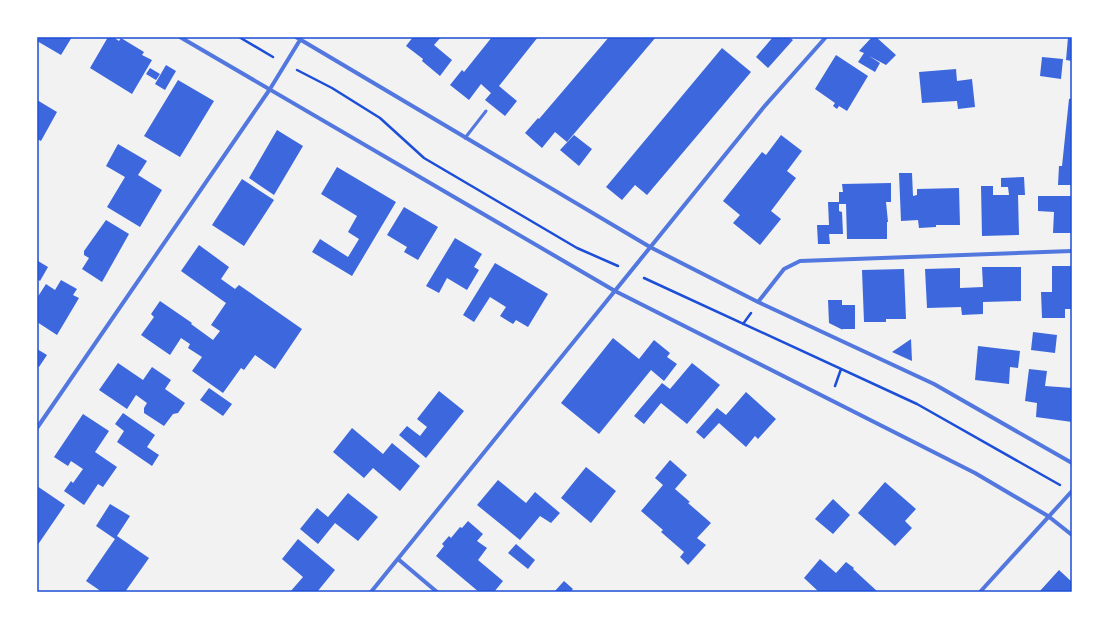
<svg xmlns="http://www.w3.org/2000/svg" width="1109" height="629" font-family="'Nunito Sans',sans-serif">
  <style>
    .building { fill: #3d67dc }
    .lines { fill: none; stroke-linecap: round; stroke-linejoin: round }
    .path { stroke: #1d4ed8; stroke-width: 2.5 }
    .service { stroke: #5277de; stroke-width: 3 }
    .minor { stroke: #5277de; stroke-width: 4 }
    .neatline { fill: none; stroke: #1d4ed8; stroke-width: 1.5 }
  </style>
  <rect width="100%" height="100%" fill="#f2f2f2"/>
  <path class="building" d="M37,37H72L61,55L37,41Z
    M108,37H113L119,41L121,38L144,52L142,55L152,60L132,94L90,68Z
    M413,37H441L434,45L452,60L440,76L422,61L423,59L406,46Z
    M492,37H538L499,86L517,101L505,116L485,100L491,93L481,84L469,100L450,85L462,70L464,72Z
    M609,37H656L567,142L555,132L542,148L525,133L538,118L539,119Z
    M773,37H789L793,40L768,68L756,57Z
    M872,37H876L896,55L886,65L869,56L880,63L875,72L858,62L864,53L859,51Z
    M1068,37H1072V61L1066,60Z
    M722,48L751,72L647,195L635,185L622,200L606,187Z
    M836,55L868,76L847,111L839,106L837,109L833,106L835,103L815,89Z
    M1042,57L1063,59L1061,79L1040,76Z
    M166,65L176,71L165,90L155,84Z
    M150,68L160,74L156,80L146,74Z
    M956,69L957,81L972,79L975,107L958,109L957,101L922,103L919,72Z
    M178,80L214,101L180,157L144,136Z
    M1072,98V185H1058L1059,166H1062L1069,99Z
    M37,100L57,112L41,141L37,139Z
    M277,130L303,146L274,195L249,178Z
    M574,135L592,149L579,166L560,150Z
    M781,135L802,151L787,171L796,178L771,211L781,219L760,245L733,223L740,215L723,201L762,152L766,155Z
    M118,144L147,161L138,175L162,190L140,227L107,207L125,177L106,166Z
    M337,167L396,202L352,276L312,252L320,239L348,257L359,239L348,232L357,216L321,194Z
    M899,173H912L913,196L917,195V189L959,188L960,225H936V227L919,228L918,220L901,221Z
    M1024,177L1025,195H1018L1019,235L982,236L981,186H993V195H1009L1008,187H1001V178Z
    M242,179L274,200L244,246L212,225Z
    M891,183V202H886L888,222H887V239H847L846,204H839V211L842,212L843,234H829L830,244H818L817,225H829L828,202H839V192H843L842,184Z
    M1038,196H1072V233H1053L1054,212L1038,211Z
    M404,207L438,227L418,260L404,252L407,247L387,235Z
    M106,220L129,234L102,282L82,269L89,258L84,255V251Z
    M455,238L482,254L474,267L479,270L467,290L447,278L439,293L426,286Z
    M199,245L229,267L221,279L235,289L239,285L302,329L275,369L255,355L244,370L241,368L223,393L192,371L202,357L188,348L190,344L181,338L170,355L141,335L154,317L151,314L160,301L192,323L191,324L213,340L220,331L211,325L226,303L181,271Z
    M38,261L48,267L40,281L37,279V263Z
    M495,263L548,294L528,327L516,320L513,324L500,316L506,307L490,297L474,322L463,315Z
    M1052,266H1072V309H1065V318H1042L1041,292H1052Z
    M982,267H1021V301L983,302V314L962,315L961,307L927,308L925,269L960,268V288L983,287Z
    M904,269L906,319H886V322H864L862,270Z
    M61,280L77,289L73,295L79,298L57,335L37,322V298L46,284L55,290Z
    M828,300H842V305H855V329H842L843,330L829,323Z
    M1033,332L1057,335L1055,353L1031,350Z
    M613,338L639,359L654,340L670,353L667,357L677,364L664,381L651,370L599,434L561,403Z
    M911,339L912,361L892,352Z
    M978,346L1020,351L1018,368L1010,367L1009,384L975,380Z
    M37,349L47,355L39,367L37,365Z
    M118,363L143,380L152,367L171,380L165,389L185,403L178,413L173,414L164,426L144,413V408L147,403L136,395L127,409L99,390Z
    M692,363L720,385L687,424L661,403L644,424L634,416L662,383L670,389Z
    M1029,369L1047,371L1045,386L1072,388V422L1036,417L1037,403L1025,401Z
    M209,388L232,404L223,416L200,400Z
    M439,391L464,411L426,458L399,435L407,426L420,436L427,427L417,419Z
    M746,392L776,419L758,439L755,436L746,447L719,423L704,439L696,432L717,408L726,415Z
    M123,413L155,435L147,447L159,455L152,466L117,442L124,431L115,424Z
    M83,414L109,431L95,452L117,467L103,487L98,484L84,505L64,491L71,481L73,483L83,469L71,461L68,466L54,457Z
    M352,428L383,454L392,443L420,466L400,491L373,468L364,478L333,452Z
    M670,460L687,475L675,489L690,502L688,503L711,523L697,538L706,545L688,565L680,557L684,552L661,532L663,530L641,511L663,485L655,478Z
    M586,467L616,491L591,523L561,498Z
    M498,480L526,503L535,492L560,513L551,523L540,516L520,540L477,505Z
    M885,482L916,509L905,521L912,528L895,546L858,513Z
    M37,486L65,505L37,546Z
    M348,493L378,517L358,541L335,523L318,544L300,529L317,508L328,517Z
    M833,499L850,515L833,534L815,519Z
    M110,504L130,516L117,536L149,558L125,592H102L86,581L115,539L96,526Z
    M468,521L483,534L477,541L487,548L478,560L503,581L494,592H479L436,556L444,546L442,544L449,536L451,538L460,527L462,528Z
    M298,539L335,570L317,592H290L303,577L282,559Z
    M516,544L535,560L528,569L508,553Z
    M820,559L836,573L846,562L854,568L853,569L878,592H819L804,578Z
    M1059,570L1072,582V592H1039Z
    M564,581L573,589L570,592H554Z"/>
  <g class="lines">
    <path class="path" d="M239,37L273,57
      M297,70L332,88L380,118L424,158L577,248L618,266
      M644,278L917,404L1060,485
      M743,324L751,313
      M835,386L841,369"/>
    <path class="service" d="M465,138L486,111"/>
    <path class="minor" d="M180,37L615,291L975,473L1048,516L1072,535
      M296,37L650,247L758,302L934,384L1072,463
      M758,302L784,269L800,261L1072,251
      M37,428L270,89L300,40
      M398,559L437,592
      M371,592L763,108L826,37
      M980,592L1072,491"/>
  </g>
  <rect width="1109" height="629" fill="none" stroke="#ffffff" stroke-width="76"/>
  <rect x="38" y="38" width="1033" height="553" class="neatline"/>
</svg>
